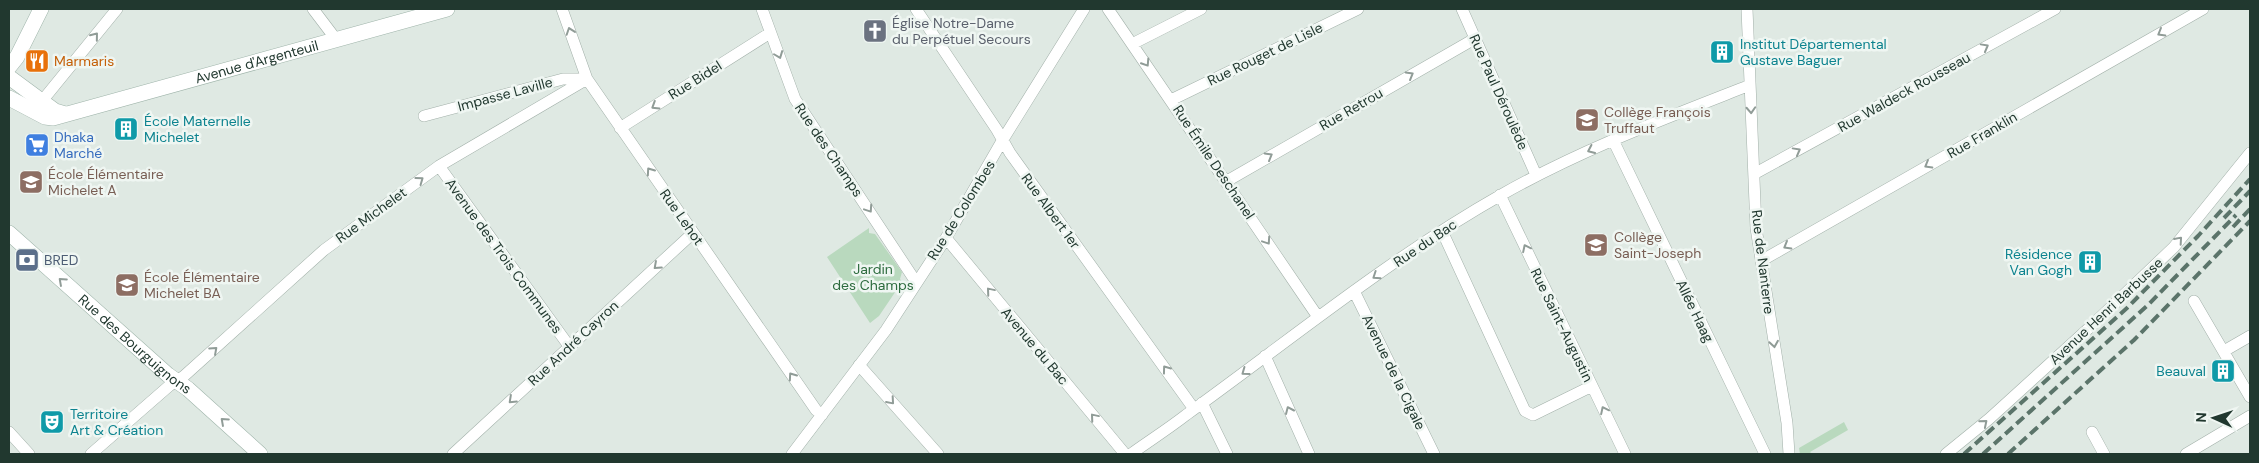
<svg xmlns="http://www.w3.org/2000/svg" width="2259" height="463" font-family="'DM Sans',sans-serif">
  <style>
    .park { fill: #b9d9be }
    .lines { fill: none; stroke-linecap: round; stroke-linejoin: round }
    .street-casing { stroke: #a2b0a9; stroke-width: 12 }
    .secondary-casing { stroke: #9fb4aa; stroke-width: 16 }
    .street { stroke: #fff; stroke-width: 11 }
    .secondary { stroke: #fff; stroke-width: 15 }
    .rail { stroke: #5b746a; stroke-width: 4; stroke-dasharray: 10 5; stroke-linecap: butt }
    .oneway { stroke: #909c97 }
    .labels { text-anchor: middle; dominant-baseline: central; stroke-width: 5; stroke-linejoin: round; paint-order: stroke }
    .worship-label { font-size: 14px; fill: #5b616d; stroke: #eff6f2; text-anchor: start }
    .culture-label { font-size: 14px; fill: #0d838f; stroke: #eff6f2; text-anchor: start }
    .street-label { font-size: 14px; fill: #21382f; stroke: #eff6f2 }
    .food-label { font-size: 14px; fill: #c56008; stroke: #eff6f2; text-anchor: start }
    .education-label { font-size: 14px; fill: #785e54; stroke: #eff6f2; text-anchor: start }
    .shop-label { font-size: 14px; fill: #366cbe; stroke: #eff6f2; text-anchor: start }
    .service-label { font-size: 14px; fill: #4e5e75; stroke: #eff6f2; text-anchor: start }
    .park-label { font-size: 14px; fill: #2e6c3f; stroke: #eff6f2 }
  </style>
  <rect width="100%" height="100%" fill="#dfe9e3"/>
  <path class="park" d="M869,228V233L875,234L902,272L900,279L902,282L879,316L870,323L827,257Z
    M1844,422L1848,430L1810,452L1812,454H1800L1799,448Z"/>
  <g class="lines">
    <defs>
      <path id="street" d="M313,9L335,38
        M562,9L587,79L816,410L822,415
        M762,9L795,99L916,282
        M916,9L997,130L1010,153L1194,409
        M1108,9L1318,317
        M1462,9L1536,175
        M1747,9L1756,228L1787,423L1789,454
        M1134,43L1201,9
        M1171,100L1358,9
        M42,101L117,9
        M424,116L563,79H585
        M620,128L770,33
        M1613,140L1765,454
        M439,166L569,346
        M1754,174L2055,9
        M1227,181L1476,38
        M1500,195L1625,454
        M1442,231L1525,411L1533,415L1592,386
        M946,238L1125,454
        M1761,261L2203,9
        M1354,291L1434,454
        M2194,301L2250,397
        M2224,351L2250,336
        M1265,356L1309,454
        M859,365L938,454
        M1202,403L1227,454
        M9,432L29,454
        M2092,432L2104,454
        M91,454L169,386L184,376L324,250L439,166L587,79
        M453,454L693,233
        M792,454L886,330L946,238L1002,141L1084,9
        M1131,454C1149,441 1168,429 1186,415C1290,340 1390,258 1501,195C1580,150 1666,118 1750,85
        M1946,454L1989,419L2088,329L2174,247L2250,153
        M2186,454L2250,416"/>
      <g id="secondary">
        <path d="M9,67L17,57L41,9"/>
        <path d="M9,77L55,111L65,114"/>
        <path id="s1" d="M9,98L45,117L53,118L447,9"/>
        <path id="s2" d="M9,233L168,375L188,389L260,454"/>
      </g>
    </defs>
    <use href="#street" class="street-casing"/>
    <use href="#secondary" class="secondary-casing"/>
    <use href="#street" class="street"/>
    <use href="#secondary" class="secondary"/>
    <path class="rail" d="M2224,218L2250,191
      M2233,227L2250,209
      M1964,454L2127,308L2198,236L2250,179
      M1983,454L2148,305L2236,215
      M2008,454L2134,340L2250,221"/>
  </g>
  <defs><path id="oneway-chevron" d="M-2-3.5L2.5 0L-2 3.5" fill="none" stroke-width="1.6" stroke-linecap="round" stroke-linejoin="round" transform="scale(1.25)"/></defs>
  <g class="oneway">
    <use href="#oneway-chevron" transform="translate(570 31) rotate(-109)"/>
    <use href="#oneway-chevron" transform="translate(2161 33) rotate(150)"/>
    <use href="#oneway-chevron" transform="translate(95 36) rotate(-51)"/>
    <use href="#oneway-chevron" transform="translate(1985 47) rotate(-29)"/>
    <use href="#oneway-chevron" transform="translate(779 55) rotate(69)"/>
    <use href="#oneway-chevron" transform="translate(1146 63) rotate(57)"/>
    <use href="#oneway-chevron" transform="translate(1410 75) rotate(-30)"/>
    <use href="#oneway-chevron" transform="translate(655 106) rotate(148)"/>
    <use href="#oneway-chevron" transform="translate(1751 110) rotate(87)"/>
    <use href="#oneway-chevron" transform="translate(1591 150) rotate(155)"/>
    <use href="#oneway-chevron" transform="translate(1797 151) rotate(-29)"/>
    <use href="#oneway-chevron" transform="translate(1269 156) rotate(-30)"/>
    <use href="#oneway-chevron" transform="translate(1928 165) rotate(150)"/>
    <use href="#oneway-chevron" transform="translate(650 171) rotate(-125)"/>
    <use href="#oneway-chevron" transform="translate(420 180) rotate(-36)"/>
    <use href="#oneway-chevron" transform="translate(869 209) rotate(56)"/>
    <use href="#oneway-chevron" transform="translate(2179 240) rotate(-49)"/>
    <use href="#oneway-chevron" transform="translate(1267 241) rotate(56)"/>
    <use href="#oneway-chevron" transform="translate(1787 246) rotate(150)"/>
    <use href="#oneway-chevron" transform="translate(1526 248) rotate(-116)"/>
    <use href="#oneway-chevron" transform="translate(657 266) rotate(138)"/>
    <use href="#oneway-chevron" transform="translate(1376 276) rotate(146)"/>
    <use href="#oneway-chevron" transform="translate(62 281) rotate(-138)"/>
    <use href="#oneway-chevron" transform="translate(990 291) rotate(-130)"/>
    <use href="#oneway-chevron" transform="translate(1774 344) rotate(81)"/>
    <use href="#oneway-chevron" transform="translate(214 350) rotate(-42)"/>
    <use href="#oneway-chevron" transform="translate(1166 369) rotate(-126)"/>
    <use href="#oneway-chevron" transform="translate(1245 372) rotate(144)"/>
    <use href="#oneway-chevron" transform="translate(792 376) rotate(-125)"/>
    <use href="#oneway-chevron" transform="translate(512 400) rotate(137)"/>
    <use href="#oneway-chevron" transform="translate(891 401) rotate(49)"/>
    <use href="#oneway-chevron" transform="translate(1289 410) rotate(-114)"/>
    <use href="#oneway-chevron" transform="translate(1604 410) rotate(-116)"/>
    <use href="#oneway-chevron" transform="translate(1094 417) rotate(-130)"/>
    <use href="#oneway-chevron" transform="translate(224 421) rotate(-138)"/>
    <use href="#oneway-chevron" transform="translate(1984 423) rotate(-40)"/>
  </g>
  <defs>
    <symbol id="church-square" viewBox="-11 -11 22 22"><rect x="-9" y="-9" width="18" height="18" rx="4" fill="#6b7280" stroke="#eff6f2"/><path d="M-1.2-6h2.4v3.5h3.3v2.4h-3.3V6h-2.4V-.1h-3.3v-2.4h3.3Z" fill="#fff"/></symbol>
    <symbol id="building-square" viewBox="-11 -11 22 22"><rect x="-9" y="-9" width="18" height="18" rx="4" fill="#0f9aa8" stroke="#eff6f2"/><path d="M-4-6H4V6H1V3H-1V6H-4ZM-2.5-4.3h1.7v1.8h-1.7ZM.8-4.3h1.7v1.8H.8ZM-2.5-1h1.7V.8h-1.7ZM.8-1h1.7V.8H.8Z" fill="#fff"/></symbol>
    <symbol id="restaurant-square" viewBox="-11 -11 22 22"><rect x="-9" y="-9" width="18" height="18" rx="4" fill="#e8710a" stroke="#eff6f2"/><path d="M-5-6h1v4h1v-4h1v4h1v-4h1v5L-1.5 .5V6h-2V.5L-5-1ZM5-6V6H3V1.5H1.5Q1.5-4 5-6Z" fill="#fff"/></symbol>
    <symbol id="school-square" viewBox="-11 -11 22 22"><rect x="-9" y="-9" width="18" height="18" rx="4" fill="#8d6e63" stroke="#eff6f2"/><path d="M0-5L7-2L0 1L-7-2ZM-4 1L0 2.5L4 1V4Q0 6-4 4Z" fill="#fff"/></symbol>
    <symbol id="supermarket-square" viewBox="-11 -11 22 22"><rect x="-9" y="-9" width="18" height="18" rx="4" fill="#3f7fe0" stroke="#eff6f2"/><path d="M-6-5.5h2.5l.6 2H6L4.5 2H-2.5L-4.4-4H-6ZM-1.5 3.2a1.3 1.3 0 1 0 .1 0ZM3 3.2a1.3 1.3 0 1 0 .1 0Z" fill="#fff"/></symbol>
    <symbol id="bank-square" viewBox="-11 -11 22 22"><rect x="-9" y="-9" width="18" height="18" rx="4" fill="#5c6f8a" stroke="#eff6f2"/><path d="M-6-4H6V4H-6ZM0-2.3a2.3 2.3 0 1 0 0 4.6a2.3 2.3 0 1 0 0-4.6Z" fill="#fff"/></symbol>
    <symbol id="theatre-square" viewBox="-11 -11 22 22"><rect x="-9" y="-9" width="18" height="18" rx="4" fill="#0f9aa8" stroke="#eff6f2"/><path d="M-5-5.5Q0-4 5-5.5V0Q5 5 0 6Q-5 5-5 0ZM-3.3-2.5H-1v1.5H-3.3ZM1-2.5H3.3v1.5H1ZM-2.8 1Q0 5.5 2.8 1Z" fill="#fff"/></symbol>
  </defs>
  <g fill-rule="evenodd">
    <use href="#church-square" x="861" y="17" width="28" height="28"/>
    <use href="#building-square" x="1708" y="38" width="28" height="28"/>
    <use href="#restaurant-square" x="23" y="47" width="28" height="28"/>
    <use href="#school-square" x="1573" y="106" width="28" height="28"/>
    <use href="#building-square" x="112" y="115" width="28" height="28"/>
    <use href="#supermarket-square" x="23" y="131" width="28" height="28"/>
    <use href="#school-square" x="17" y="168" width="28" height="28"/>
    <use href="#school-square" x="1582" y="231" width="28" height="28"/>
    <use href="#bank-square" x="13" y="246" width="28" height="28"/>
    <use href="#building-square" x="2076" y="248" width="28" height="28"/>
    <use href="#school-square" x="113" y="271" width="28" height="28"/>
    <use href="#building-square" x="2209" y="357" width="28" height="28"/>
    <use href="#theatre-square" x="38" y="408" width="28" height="28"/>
  </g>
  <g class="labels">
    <g class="worship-label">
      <text x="892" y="23">Église Notre-Dame<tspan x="892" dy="16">du Perpétuel Secours</tspan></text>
    </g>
    <g class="culture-label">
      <text x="1740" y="44">Institut Départemental<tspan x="1740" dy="16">Gustave Baguer</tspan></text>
      <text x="144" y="121">École Maternelle<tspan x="144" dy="16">Michelet</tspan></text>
      <text x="2072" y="254" text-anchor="end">Résidence<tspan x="2072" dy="16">Van Gogh</tspan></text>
      <text x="2206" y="371" text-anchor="end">Beauval</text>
      <text x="70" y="414">Territoire<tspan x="70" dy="16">Art &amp; Création</tspan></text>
    </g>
    <g class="street-label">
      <text transform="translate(1265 54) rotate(-26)">Rue Rouget de Lisle</text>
      <text stroke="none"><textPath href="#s1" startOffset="260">Avenue d'Argenteuil</textPath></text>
      <text transform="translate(695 80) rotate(-32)">Rue Bidel</text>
      <text transform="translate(1499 92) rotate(66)">Rue Paul Déroulède</text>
      <text transform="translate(1904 92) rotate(-29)">Rue Waldeck Rousseau</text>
      <text transform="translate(505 94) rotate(-15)">Impasse Laville</text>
      <text transform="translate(1351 109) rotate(-30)">Rue Retrou</text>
      <text transform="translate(1982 135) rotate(-30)">Rue Franklin</text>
      <text transform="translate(829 150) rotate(56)">Rue des Champs</text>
      <text transform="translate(1214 162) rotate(56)">Rue Émile Deschanel</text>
      <text transform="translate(961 210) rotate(-58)">Rue de Colombes</text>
      <text transform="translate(1051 211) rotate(54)">Rue Albert 1er</text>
      <text transform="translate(371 215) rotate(-36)">Rue Michelet</text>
      <text transform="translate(682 217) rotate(55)">Rue Lehot</text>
      <text transform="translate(1425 243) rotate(-34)">Rue du Bac</text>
      <text transform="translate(504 256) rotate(54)">Avenue des Trois Communes</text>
      <text transform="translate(1763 262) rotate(83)">Rue de Nanterre</text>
      <text transform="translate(1695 311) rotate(64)">Allée Haag</text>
      <text transform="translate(2106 311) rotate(-43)">Avenue Henri Barbusse</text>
      <text transform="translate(1562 325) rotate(64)">Rue Saint-Augustin</text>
      <text stroke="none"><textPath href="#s2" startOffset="168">Rue des Bourguignons</textPath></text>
      <text transform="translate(573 343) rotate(-43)">Rue André Cayron</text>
      <text transform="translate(1035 346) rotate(50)">Avenue du Bac</text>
      <text transform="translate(1394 372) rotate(64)">Avenue de la Cigale</text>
    </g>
    <g class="food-label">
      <text x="54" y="61">Marmaris</text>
    </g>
    <g class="education-label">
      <text x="1604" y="112">Collège François<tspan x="1604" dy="16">Truffaut</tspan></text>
      <text x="48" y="174">École Élémentaire<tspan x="48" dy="16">Michelet A</tspan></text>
      <text x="1614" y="237">Collège<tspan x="1614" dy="16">Saint-Joseph</tspan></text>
      <text x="144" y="277">École Élémentaire<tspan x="144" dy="16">Michelet BA</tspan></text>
    </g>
    <g class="shop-label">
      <text x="54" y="137">Dhaka<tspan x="54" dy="16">Marché</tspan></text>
    </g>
    <g class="service-label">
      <text x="44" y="260">BRED</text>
    </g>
    <g class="park-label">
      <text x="873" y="269">Jardin<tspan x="873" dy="16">des Champs</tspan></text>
    </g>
  </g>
  <rect width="2259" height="463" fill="none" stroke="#21382f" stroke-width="20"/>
  <g transform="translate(2214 418) rotate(273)" stroke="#eff6f2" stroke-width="4" paint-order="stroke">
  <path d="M0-4L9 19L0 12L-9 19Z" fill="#21382f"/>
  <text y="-8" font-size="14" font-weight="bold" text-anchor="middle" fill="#21382f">N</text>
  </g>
</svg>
